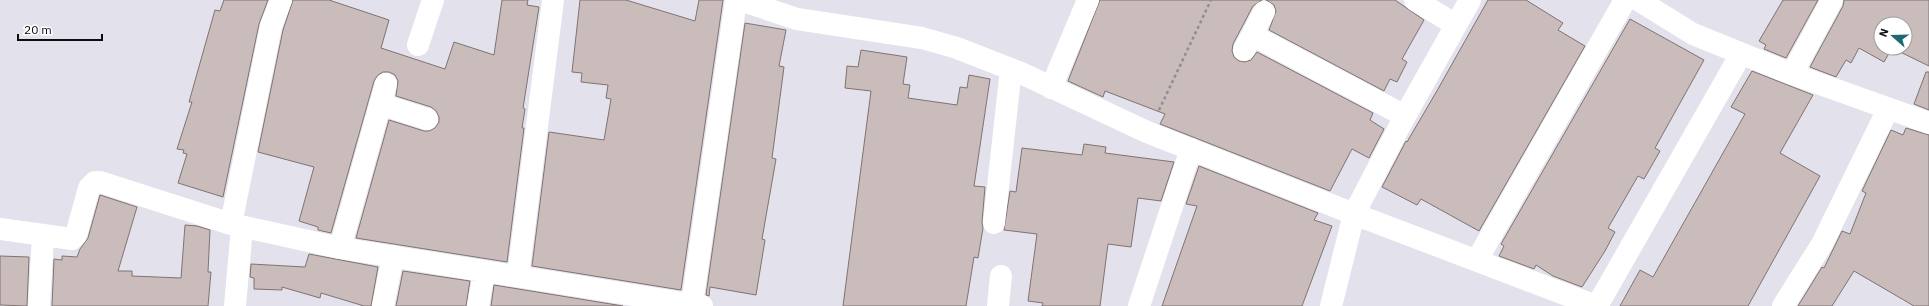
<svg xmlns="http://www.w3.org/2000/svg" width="1929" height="306" font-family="'IBM Plex Sans',sans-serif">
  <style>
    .building { fill: #c9bcbb; stroke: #7f7372; fill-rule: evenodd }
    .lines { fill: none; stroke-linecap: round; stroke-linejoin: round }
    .path { stroke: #8f8d95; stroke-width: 2.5; stroke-dasharray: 3 3; stroke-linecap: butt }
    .minor { stroke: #fff; stroke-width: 22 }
  </style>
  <rect width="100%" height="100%" fill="#e3e1ec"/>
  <path class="building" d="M224,0H268L259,24L223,197L178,183L187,154L183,153L184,150L177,149L192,102H189L215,10L220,11Z
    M293,0H329L389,20L381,48L445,69L454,42L494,55L502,0H528L527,5L539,7L523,108L525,109L522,128H524L507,262L356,238L389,120L424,131H429L435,128L439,122V117L436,111L431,107L396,96L398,81L395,75L389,72H383L378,75L374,81L331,233L318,230V227L299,221L314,167L258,152L283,30Z
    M580,0H626L695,21L699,0H723L681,290L532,266L549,132L604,140L611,99L606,98L608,85L581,82L582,73L572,72Z
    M1100,0H1262L1253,6L1233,44L1232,51L1234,57L1239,61L1245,62L1251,60L1257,52L1373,113L1370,120L1384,129L1369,158L1352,149L1330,191L1160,124L1165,114L1105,91L1103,97L1068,81Z
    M1266,0H1395L1424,20L1402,59L1407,62L1397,82L1390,79L1384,91L1269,30L1276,11L1274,5Z
    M1488,0H1526L1563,23L1558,30L1585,46L1479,231L1421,199L1417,205L1382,187L1406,141L1407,142L1438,89Z
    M1783,0H1818L1786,58L1764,49L1766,45L1759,41Z
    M1844,0H1929V66L1892,48L1884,62L1859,48L1851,63L1846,60L1836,77L1810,67L1843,6ZM1881,24H1905V48H1881Z
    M1630,19L1704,60L1655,148L1660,151L1644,179L1638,176L1608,228L1615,232L1605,251L1582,287L1553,276L1536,265L1534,269L1499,256L1504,246L1501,244Z
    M745,23L786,30L779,66L784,67L772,158L776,159L762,239L765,240L756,295L710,287L709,296L706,295Z
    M861,50L907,57L903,84L910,85L908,98L957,105L960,87L967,88L969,75L990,79L974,186L985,187L982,222L983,228L978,258L974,257L966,306H843L871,91L845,88L847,66L858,67Z
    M1752,71L1813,95L1780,153L1820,176L1748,306H1620L1640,270L1653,277L1745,114L1731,107Z
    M1926,72H1929V110L1914,104Z
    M1906,128L1929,135V306H1914L1854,271L1832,306H1798L1822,267L1824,268L1842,231L1850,234L1866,193L1862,191L1891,130L1903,135Z
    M1084,144L1106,147L1105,153L1174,162L1161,201L1138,198L1131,247L1108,244L1100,306H1042L1043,303L1028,301L1037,234L1004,230L1010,191L1016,192L1022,148L1082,155Z
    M1199,166L1318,213L1314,220L1332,226L1302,306H1162L1197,206L1186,204Z
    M100,195L137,207L118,271H132V276L181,278L185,225L197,226L210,230L208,272H211L208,306H52L54,259L62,260V256L77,257L80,249L88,238Z
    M309,254L378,267L371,306H364L321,293L320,298L282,287V290L254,289V278L250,277L251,264L305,267Z
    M0,256L29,257L27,306L0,305Z
    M403,271L470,281L466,306H396Z
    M494,285L623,306H491Z"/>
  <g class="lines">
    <path class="path" d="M1159,110L1211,0"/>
    <path class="minor" d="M740,0L797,19L922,38L957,48L1021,73L1147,132L1354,214L1596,306
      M1415,0L1456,25
      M1638,0L1693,34L1792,74L1929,123
      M1252,35L1405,116
      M418,45L433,0
      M1244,50L1264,12
      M1792,74L1832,0
      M1051,88L1088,0
      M380,104L427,119
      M994,223L1011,69
      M231,224L271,26L281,0
      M0,229L72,239L76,235L89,188L95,182H100L231,224L340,248L702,306
      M340,248L386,84
      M1477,260L1625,0
      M518,276L553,0
      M692,304L736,0
      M39,306L43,236
      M235,306L242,227
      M383,306L393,256
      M478,306L484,272
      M998,306L1001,276
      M1139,306L1191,149
      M1331,306L1354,214L1405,116L1470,0
      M1597,306L1741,54
      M1783,306L1822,244L1888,109"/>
  </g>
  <g transform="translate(1893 36) rotate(290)"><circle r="19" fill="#ffffff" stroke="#9e9e9f"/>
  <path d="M0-3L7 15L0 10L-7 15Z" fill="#1d6972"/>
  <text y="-6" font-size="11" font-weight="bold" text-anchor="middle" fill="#0d0c0f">N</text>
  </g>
  <path d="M18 34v6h84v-6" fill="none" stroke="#0d0c0f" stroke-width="2"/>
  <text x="24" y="34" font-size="12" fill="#0d0c0f" stroke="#ffffff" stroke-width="3" paint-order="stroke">20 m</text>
</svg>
